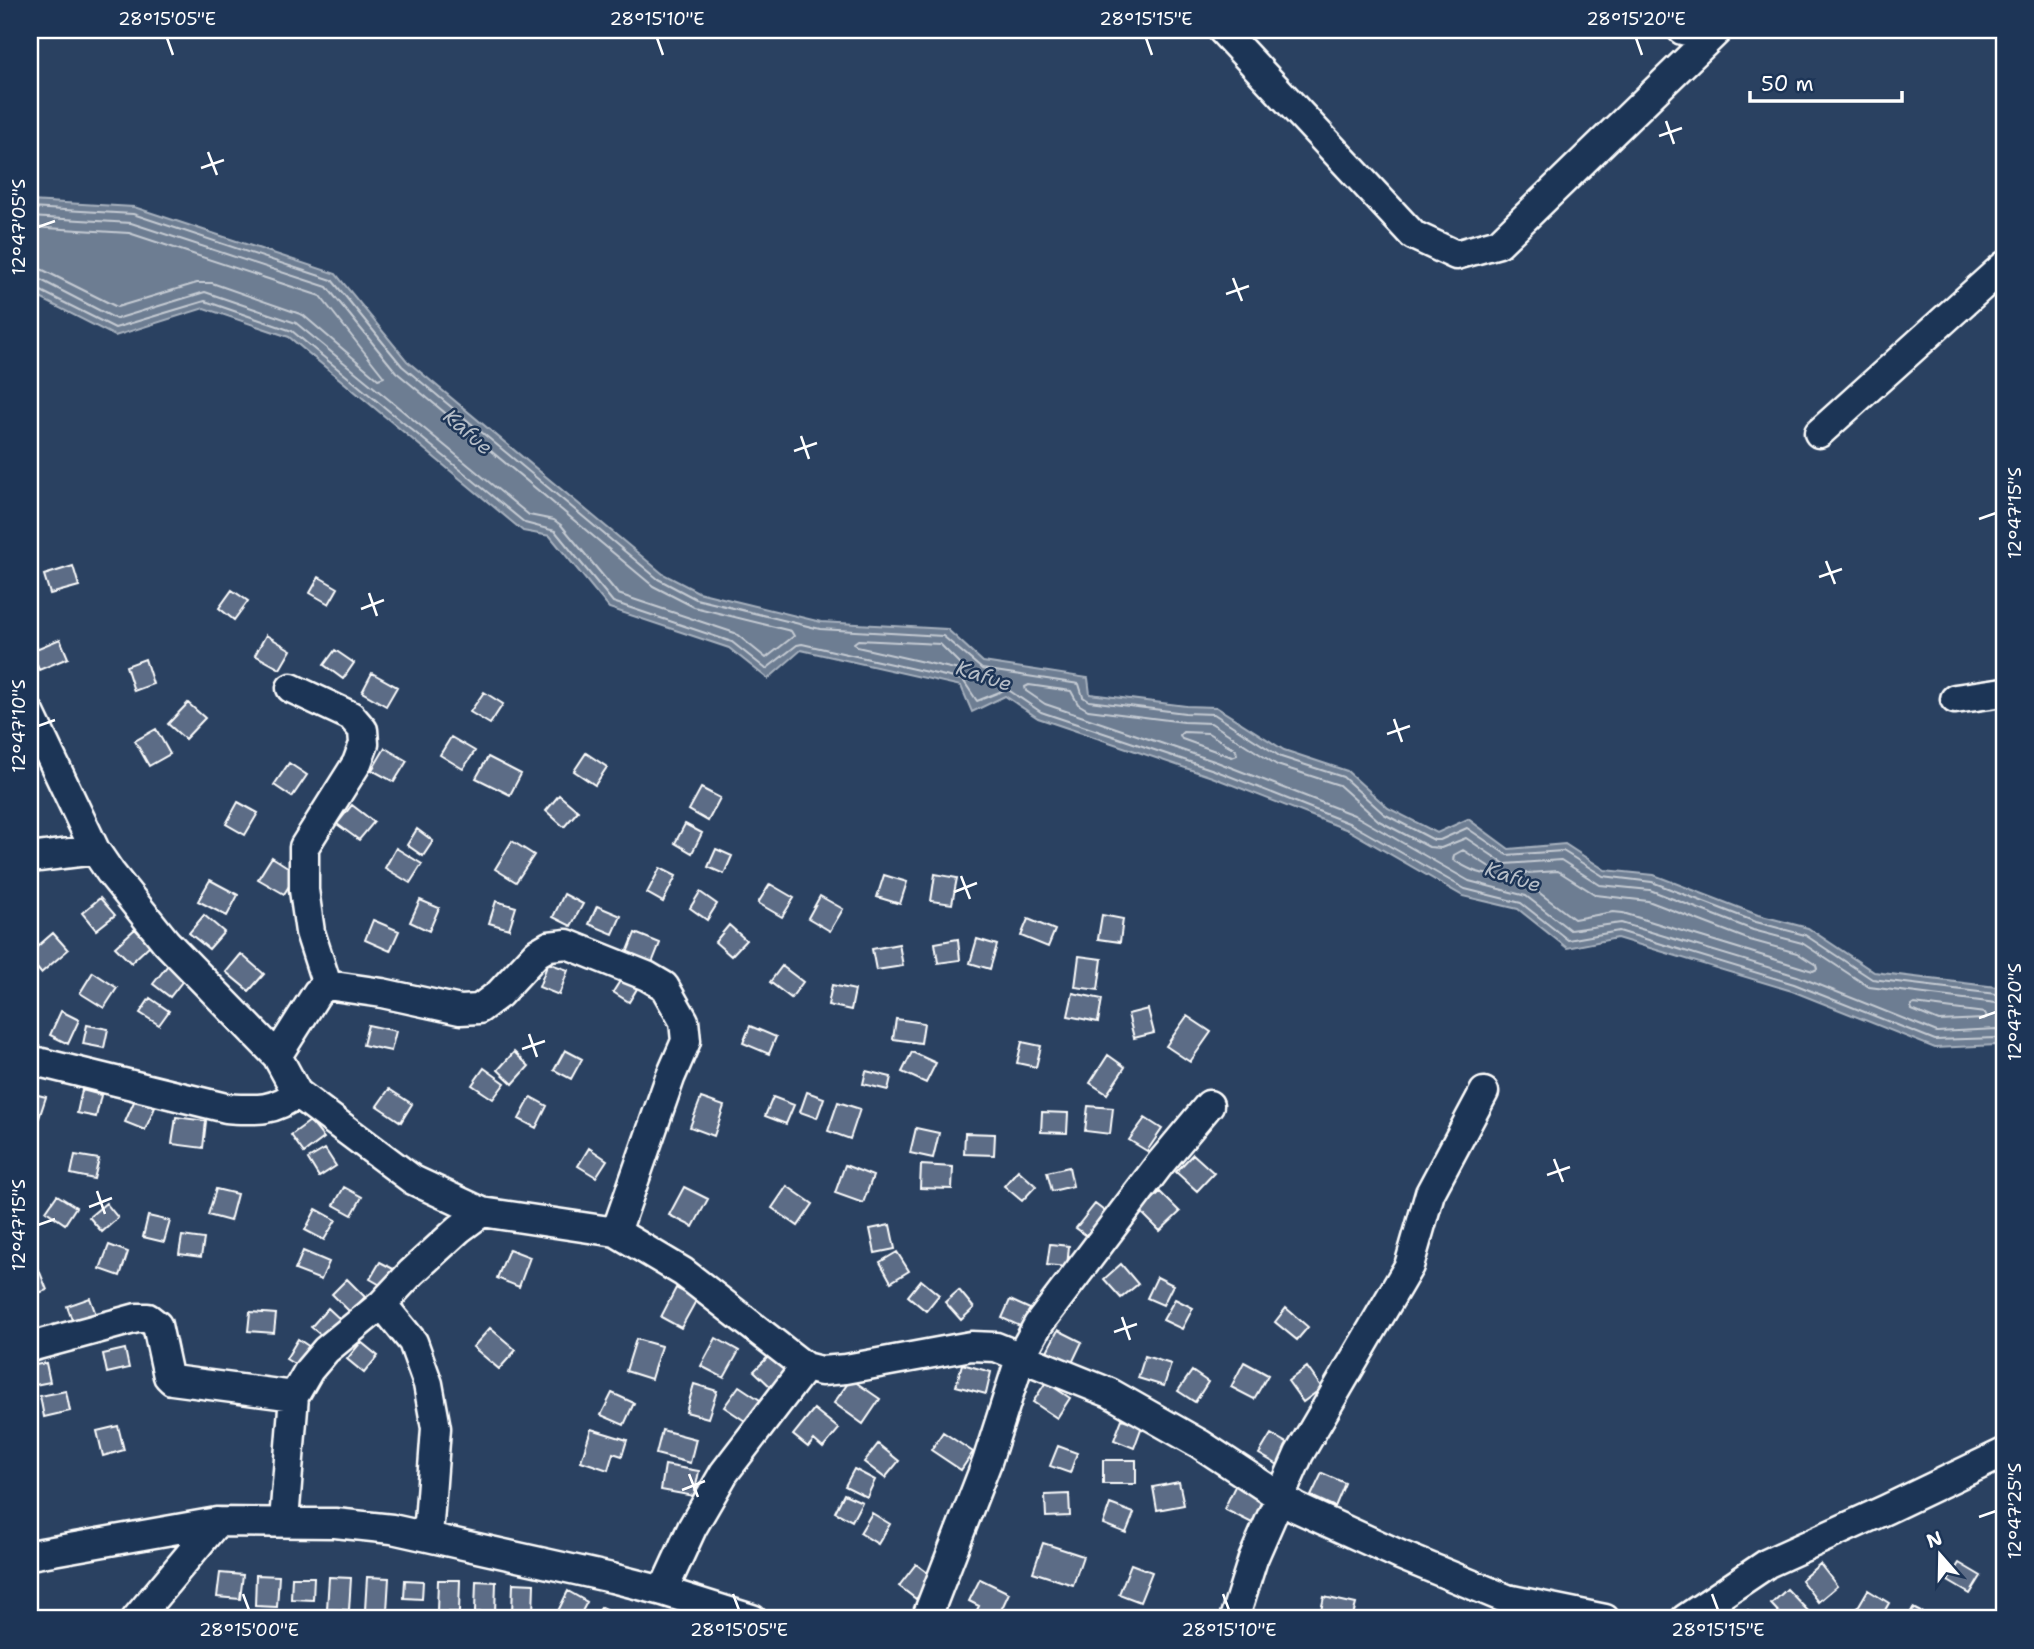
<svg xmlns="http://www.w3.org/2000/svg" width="2034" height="1649" font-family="'Shantell Sans',sans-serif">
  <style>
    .water { fill: #6d7d92; stroke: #a7b1be; stroke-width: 2 }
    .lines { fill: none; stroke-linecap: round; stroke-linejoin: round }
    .shore { stroke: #c5cbd3; stroke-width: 2 }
    .building { fill: #5b6c86; stroke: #fff; stroke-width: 2 }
    .minor-casing { stroke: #fff; stroke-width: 33 }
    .minor { stroke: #1d3557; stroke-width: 28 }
    .ticks { fill: none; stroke: #fff; stroke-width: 2.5 }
    .labels { text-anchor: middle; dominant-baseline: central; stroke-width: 5; stroke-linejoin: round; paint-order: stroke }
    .water-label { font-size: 21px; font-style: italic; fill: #b6bec8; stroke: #1d3557 }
    .neatline { fill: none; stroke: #fff; stroke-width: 2.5 }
    .ticks-label { font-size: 18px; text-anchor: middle; fill: #fff }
  </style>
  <rect width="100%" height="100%" fill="#2a4161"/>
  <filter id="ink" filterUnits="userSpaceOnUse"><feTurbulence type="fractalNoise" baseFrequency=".0143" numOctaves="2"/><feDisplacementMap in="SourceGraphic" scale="14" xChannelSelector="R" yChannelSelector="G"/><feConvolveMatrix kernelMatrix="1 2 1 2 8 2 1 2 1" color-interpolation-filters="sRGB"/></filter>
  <g filter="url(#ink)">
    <path class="water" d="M30,201L134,207L336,274L407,361L663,574L698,592L821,622L947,629L983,662L1088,678L1090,694L1186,706L1216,707L1284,750L1347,771L1388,808L1437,833L1468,819L1509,849L1565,844L1605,870L1654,875L1758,915L1808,928L1874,972L2004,988V1054L1997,1045L1935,1048L1792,991L1617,938L1567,948L1518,909L1463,896L1348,830L1212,777L1038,718L1005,696L972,712L961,686L801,650L768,679L729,648L609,608L550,536L523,531L289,337L204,308L115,336L30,293Z"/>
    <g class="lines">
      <path class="shore" d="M30,208L133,214L332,280L402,366L658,579L696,599L820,629L943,636L982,669L1079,684L1083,697L1089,701L1185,713L1214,714L1281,757L1343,777L1384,814L1434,840H1440L1467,828L1507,855L1563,851L1603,876L1652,882L1756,922L1805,935L1872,979L2004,995
        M30,217L131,223L327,287L396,372L653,586L694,607L791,631L794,636L766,658L735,633L618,594L561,525L554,520L529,515L296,323L205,292L116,319L39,279L30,278
        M30,227L129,233L320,296L384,377L378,379L303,315L212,283H197L117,307L43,270L30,267
        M30,287L35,288L115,328L205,301L292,331L525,523L555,531L613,602L732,642L766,669L797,645L802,644L963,680L977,701L1007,689L1041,712L1214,770L1351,824L1465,889L1521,903L1568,940L1619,931L1794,984L1935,1040L1997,1038L2004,1042
        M858,640L940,644L963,667L959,670L857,647L854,643Z
        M1183,732L1208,733L1236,750L1237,755L1232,757L1182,739L1180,735Z
        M1463,850L1493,869L1494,874C1479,876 1466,867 1453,860L1454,855Z
        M1558,871L1596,895L1648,901L1750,940L1797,953L1816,965L1817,969L1813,971L1623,913L1613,912L1574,919L1533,888L1512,879L1514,874Z
        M1914,1004L1985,1013L1987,1017L1984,1019L1939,1021L1912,1010L1911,1006Z
        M2004,1004L1869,987L1802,943L1753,930L1650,890L1600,885L1561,860L1505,864L1466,838L1441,848L1429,847L1379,821L1339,785L1277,765L1211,723L1184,722L1088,710L1078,704L1071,691L1029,685L1025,687L1026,691L1045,704L1217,762L1354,815L1469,881L1526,896L1570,930L1621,923L1797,976L1937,1032L1997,1029L2004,1031"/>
    </g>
    <path class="building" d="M73,566L79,586L50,594L44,575Z
      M319,577L338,588L329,604L310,593Z
      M232,590L248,601L234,620L219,608Z
      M266,635L291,650L280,669L255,655Z
      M60,639L68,658L39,670L31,651Z
      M335,650L354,663L343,679L324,665Z
      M145,659L153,684L134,691L126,666Z
      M372,673L397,687L386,706L362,692Z
      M484,692L503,704L490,724L470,712Z
      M188,703L205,718L185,739L168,724Z
      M156,729L170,754L149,766L135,741Z
      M451,737L475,751L463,769L440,755Z
      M385,748L407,761L394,782L372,770Z
      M586,753L607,767L595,785L574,771Z
      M488,757L521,774L510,795L476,778Z
      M289,763L307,775L292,797L274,785Z
      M701,788L720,798L708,821L689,810Z
      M559,795L578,811L564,827L546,811Z
      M238,802L258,813L245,835L226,824Z
      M352,805L374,822L359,840L337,824Z
      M685,824L702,833L692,853L675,843Z
      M417,829L433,841L423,856L407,845Z
      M512,841L534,855L516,882L495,869Z
      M396,848L422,864L410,883L385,868Z
      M716,849L732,856L724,874L708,867Z
      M272,857L297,873L284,894L258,879Z
      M660,868L676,876L663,902L647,893Z
      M935,874L957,878L952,904L931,901Z
      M884,875L907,882L900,904L877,897Z
      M210,880L238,895L227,916L198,901Z
      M770,884L794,898L782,917L758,903Z
      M700,892L717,904L707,920L690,908Z
      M564,894L583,904L571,926L553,917Z
      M820,896L843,909L830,931L808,918Z
      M100,898L115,915L96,930L82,913Z
      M420,900L439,908L429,931L410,922Z
      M496,901L516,907L509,929L489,923Z
      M597,906L621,916L613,934L589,924Z
      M204,915L224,932L209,949L189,933Z
      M1102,915L1123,919L1120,942L1098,939Z
      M1028,919L1055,930L1048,947L1021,936Z
      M373,920L399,931L390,951L365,940Z
      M729,925L746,940L731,956L715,942Z
      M135,929L150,945L131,963L115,947Z
      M53,933L68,950L41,973L30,960V953Z
      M635,933L660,943L652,963L627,953Z
      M958,939L960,960L938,963L935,943Z
      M977,939L997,945L990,969L970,963Z
      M899,944L903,966L876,970L872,949Z
      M241,954L264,974L249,991L226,972Z
      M1079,956L1102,959L1098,990L1075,987Z
      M548,963L568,970L559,995L539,987Z
      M168,965L185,978L170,997L153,984Z
      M782,966L803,982L791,998L770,982Z
      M93,972L117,988L104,1008L80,993Z
      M625,973L641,982L629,1002L613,992Z
      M832,985L855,990L851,1010L828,1005Z
      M1073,993L1102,999L1098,1022L1068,1016Z
      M150,998L169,1011L159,1025L140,1013Z
      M1148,1009L1154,1033L1134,1038L1128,1014Z
      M61,1011L79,1020L68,1044L50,1035Z
      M1187,1016L1211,1032L1190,1062L1166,1046Z
      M896,1019L924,1023L921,1043L893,1039Z
      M87,1025L108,1029L104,1048L83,1044Z
      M368,1025L396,1031L391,1051L363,1045Z
      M750,1026L776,1037L769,1054L743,1043Z
      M1022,1042L1041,1046L1036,1067L1017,1063Z
      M565,1050L582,1059L571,1079L554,1070Z
      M514,1052L529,1066L513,1084L498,1070Z
      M912,1052L936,1063L926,1083L902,1072Z
      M1108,1055L1125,1067L1107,1094L1090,1083Z
      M484,1068L505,1083L493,1099L472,1085Z
      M866,1071L891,1077L888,1090L863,1084Z
      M389,1089L412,1104L401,1122L377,1106Z
      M82,1090L101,1095L96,1117L77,1113Z
      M807,1092L824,1098L817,1118L800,1112Z
      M30,1093L46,1097L39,1118L30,1115Z
      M136,1097L156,1105L145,1130L125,1122Z
      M531,1097L547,1106L536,1128L519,1119Z
      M773,1097L794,1105L786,1124L765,1116Z
      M701,1098L724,1106L714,1136L690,1127Z
      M838,1102L860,1109L850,1139L828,1131Z
      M1088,1106L1113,1108L1110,1134L1085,1131Z
      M1042,1112L1068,1113L1067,1133L1041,1132Z
      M176,1117L206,1121L203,1148L172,1144Z
      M1145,1118L1162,1129L1147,1151L1129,1140Z
      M310,1121L324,1138L304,1153L291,1135Z
      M916,1128L939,1133L933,1158L910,1153Z
      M965,1133L995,1134L994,1155L964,1154Z
      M589,1148L607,1160L596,1177L578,1166Z
      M325,1149L336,1166L319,1177L308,1159Z
      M1193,1154L1214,1173L1197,1191L1176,1172Z
      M75,1155L99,1159L94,1179L71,1174Z
      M845,1165L873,1176L863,1203L835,1193Z
      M921,1165L953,1167L952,1189L920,1188Z
      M1069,1167L1073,1186L1052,1191L1047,1172Z
      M1018,1170L1036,1186L1022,1201L1004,1186Z
      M787,1186L813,1204L798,1226L772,1208Z
      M344,1187L362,1197L352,1215L334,1205Z
      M684,1187L708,1199L693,1227L669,1215Z
      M216,1189L237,1194L230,1221L208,1215Z
      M1160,1192L1180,1212L1160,1231L1140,1211Z
      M57,1195L76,1207L65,1224L46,1211Z
      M106,1203L118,1218L102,1232L89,1217Z
      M1095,1204L1112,1217L1094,1241L1076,1228Z
      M316,1209L336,1220L324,1240L305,1230Z
      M148,1216L170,1221L164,1242L143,1237Z
      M890,1225L895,1249L875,1253L870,1229Z
      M182,1236L204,1239L201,1257L179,1254Z
      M1050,1244L1069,1246L1067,1267L1047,1265Z
      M109,1245L128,1252L120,1276L100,1269Z
      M509,1249L530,1257L519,1287L497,1278Z
      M303,1251L329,1262L321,1280L295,1270Z
      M897,1252L909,1271L891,1282L880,1262Z
      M380,1262L401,1273L391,1291L370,1279Z
      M1121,1264L1138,1284L1121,1298L1104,1279Z
      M39,1270L47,1290L30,1296V1273Z
      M1157,1277L1173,1285L1163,1305L1147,1298Z
      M347,1279L365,1297L350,1312L332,1294Z
      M921,1280L939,1295L926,1311L908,1296Z
      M676,1288L697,1299L681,1328L661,1317Z
      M959,1290L974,1308L961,1320L945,1302Z
      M90,1298L98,1320L75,1328L67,1306Z
      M1175,1299L1193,1308L1182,1329L1163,1320Z
      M1010,1300L1030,1309L1022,1327L1002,1318Z
      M328,1308L343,1322L327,1340L311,1327Z
      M1286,1308L1308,1327L1297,1340L1275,1322Z
      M250,1312L276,1314L274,1333L248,1331Z
      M490,1328L516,1350L499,1369L473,1347Z
      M1058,1330L1082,1342L1072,1363L1047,1351Z
      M716,1338L739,1351L724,1378L701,1366Z
      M298,1339L319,1353L307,1372L286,1359Z
      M636,1339L661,1346L651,1379L626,1371Z
      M361,1342L378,1356L364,1373L347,1359Z
      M125,1349L129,1368L107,1373L103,1354Z
      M772,1353L790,1370L772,1388L754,1371Z
      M1145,1356L1171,1364L1164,1386L1138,1378Z
      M1244,1362L1268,1375L1254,1399L1231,1387Z
      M46,1363L50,1382L30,1386V1366Z
      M962,1364L991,1372L986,1394L956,1386Z
      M1307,1367L1322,1388L1303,1402L1288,1381Z
      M1192,1371L1208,1382L1195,1402L1178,1391Z
      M851,1379L880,1399L863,1424L834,1403Z
      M1046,1382L1070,1398L1057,1418L1033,1402Z
      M694,1384L717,1391L708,1418L686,1412Z
      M739,1386L763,1402L748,1423L724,1407Z
      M66,1391L70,1411L44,1417L40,1396Z
      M612,1393L634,1403L624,1425L601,1415Z
      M814,1409L839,1429L823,1448L814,1440L808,1447L793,1435Z
      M1122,1419L1142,1426L1134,1448L1114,1440Z
      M118,1426L124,1450L103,1456L97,1431Z
      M591,1429L627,1440L622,1456L613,1453L608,1470L581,1461Z
      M662,1430L696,1439L690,1463L656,1454Z
      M943,1432L973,1452L961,1470L931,1450Z
      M1271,1434L1292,1446L1280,1466L1259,1454Z
      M878,1444L899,1461L885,1478L864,1462Z
      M1058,1446L1077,1453L1070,1473L1050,1466Z
      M1103,1460H1136V1484H1103Z
      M665,1465L699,1471L694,1496L661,1490Z
      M854,1469L875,1480L867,1497L845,1486Z
      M1322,1473L1345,1483L1335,1507L1311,1496Z
      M1179,1482L1184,1505L1157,1510L1153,1487Z
      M1237,1482L1268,1497L1254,1524L1224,1509Z
      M844,1494L862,1502L852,1521L835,1512Z
      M1069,1494L1070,1516L1046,1517L1045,1495Z
      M1110,1504L1134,1513L1126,1533L1103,1524Z
      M872,1513L890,1524L878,1544L860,1533Z
      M1043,1543L1083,1556L1073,1585L1033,1572Z
      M1959,1563L1981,1576L1970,1594L1948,1581Z
      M916,1564L933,1577L916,1599L899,1586Z
      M1131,1564L1152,1572L1140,1602L1119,1594Z
      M1820,1564L1837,1586L1818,1602L1801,1580Z
      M220,1573L243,1575L240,1599L217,1597Z
      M256,1575L279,1576L277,1607L255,1606Z
      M292,1577H314L313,1600L291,1599Z
      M329,1577L351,1578L349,1610L327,1609Z
      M367,1577L389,1578L387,1611L365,1610Z
      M980,1579L1009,1593L997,1619H991L976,1612L979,1606L969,1601Z
      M405,1580L423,1581L422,1599L404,1598Z
      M438,1580H460L459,1612H437Z
      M476,1581L496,1582L495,1613L475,1612Z
      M513,1583L534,1584L533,1614H512Z
      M1787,1589L1811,1614L1805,1619H1785L1771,1604Z
      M1868,1590L1889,1603L1880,1619H1868L1855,1612Z
      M568,1591L587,1602L578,1619H554Z
      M1324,1597L1356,1604L1352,1619H1319Z
      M601,1607L618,1615L617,1619H596Z
      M1913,1608L1934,1619H1907Z
      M1748,1610L1759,1619H1739Z"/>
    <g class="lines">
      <defs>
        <path id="minor" d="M1222,30L1413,235L1456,255L1499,243L1718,30
          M1682,30L1710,37
          M1819,433L2004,266
          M291,688L351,716L363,730L364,744L357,763L304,847V890L310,932L327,985
          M1955,699L2004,692
          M30,713L95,850L110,872L166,942L277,1056L297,1093L413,1180L482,1212L459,1229L411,1273L382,1304L326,1350L309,1370L294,1396L284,1521
          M30,858L95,850
          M277,1056L317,993L327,985L382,993L460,1010L479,1009L499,994L537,953L549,946L567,944L647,976L664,986L684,1021L686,1041L670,1078L616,1232
          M30,1060L226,1108C255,1110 274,1112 297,1093
          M482,1212L616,1232L683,1272L805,1367
          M382,1304L413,1342L428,1384L436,1428L428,1536
          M30,1347L137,1318H148L157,1325L168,1376L172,1380L294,1396
          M30,1555L217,1522L335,1523L392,1529L612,1578L663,1591L752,1619
          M663,1591L692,1528L724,1473L805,1367L821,1371L846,1369L971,1346L996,1347L1110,1393L1200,1444L1297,1508L1400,1555L1507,1599L1605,1619
          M136,1619L217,1522
          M926,1619L987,1462L1021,1356L1038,1325L1159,1165L1209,1105
          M1234,1619L1253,1559L1299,1454L1409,1266L1430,1193L1484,1092
          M1685,1619L1768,1563L1887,1509L2004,1453"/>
      </defs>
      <use href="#minor" class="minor-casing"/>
      <use href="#minor" class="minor"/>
    </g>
  </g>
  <path class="ticks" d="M167,38L173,55M657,38L663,55M1146,38L1152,55M1636,38L1642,55M1666,121L1674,144M1659,136L1682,128M208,152L217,175M201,168L224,160M38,227L55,221M1233,278L1242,301M1226,294L1249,286M801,436L809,459M794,451L817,443M1979,519L1996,513M1826,561L1835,584M1819,577L1842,569M369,593L377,616M361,609L384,600M1394,719L1402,742M38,726L55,720M1387,734L1410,726M961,876L970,899M954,892L977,883M1979,1018L1996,1012M529,1034L537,1057M522,1049L545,1041M1554,1159L1563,1182M1547,1175L1570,1167M97,1191L105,1214M89,1207L112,1198M38,1225L55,1219M1122,1317L1130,1340M1114,1332L1137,1324M689,1474L698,1497M682,1490L705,1481M1979,1517L1996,1511M243,1594L249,1610M733,1594L739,1610M1223,1594L1229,1610M1712,1594L1718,1610"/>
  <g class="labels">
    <g class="water-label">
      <text transform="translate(468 432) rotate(41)">Kafue</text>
      <text transform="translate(984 676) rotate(18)">Kafue</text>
      <text transform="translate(1513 877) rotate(18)">Kafue</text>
    </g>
  </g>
  <rect width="2034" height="1649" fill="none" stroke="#1d3557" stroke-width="77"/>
  <g transform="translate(1940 1555) rotate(340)" stroke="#1d3557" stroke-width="5" paint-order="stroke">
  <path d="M0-5L12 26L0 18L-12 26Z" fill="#ffffff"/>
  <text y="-10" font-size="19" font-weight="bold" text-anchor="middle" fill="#ffffff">N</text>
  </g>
  <path d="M1750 91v10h152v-10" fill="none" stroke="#ffffff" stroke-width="3.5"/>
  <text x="1761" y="91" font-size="21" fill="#ffffff" stroke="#1d3557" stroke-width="5" paint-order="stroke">50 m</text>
  <rect x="38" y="38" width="1958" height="1572" class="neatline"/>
  <g class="ticks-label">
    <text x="167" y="25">28°15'05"E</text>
    <text x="657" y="25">28°15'10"E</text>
    <text x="1146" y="25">28°15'15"E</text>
    <text x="1636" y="25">28°15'20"E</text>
    <text transform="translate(19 227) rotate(-90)" y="6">12°47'05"S</text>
    <text transform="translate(2015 513) rotate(-90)" y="6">12°47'15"S</text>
    <text transform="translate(19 726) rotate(-90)" y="6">12°47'10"S</text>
    <text transform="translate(2015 1012) rotate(-90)" y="6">12°47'20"S</text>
    <text transform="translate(19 1225) rotate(-90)" y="6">12°47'15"S</text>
    <text transform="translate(2015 1511) rotate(-90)" y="6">12°47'25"S</text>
    <text x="249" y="1636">28°15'00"E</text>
    <text x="739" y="1636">28°15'05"E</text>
    <text x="1229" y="1636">28°15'10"E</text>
    <text x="1718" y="1636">28°15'15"E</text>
  </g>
</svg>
